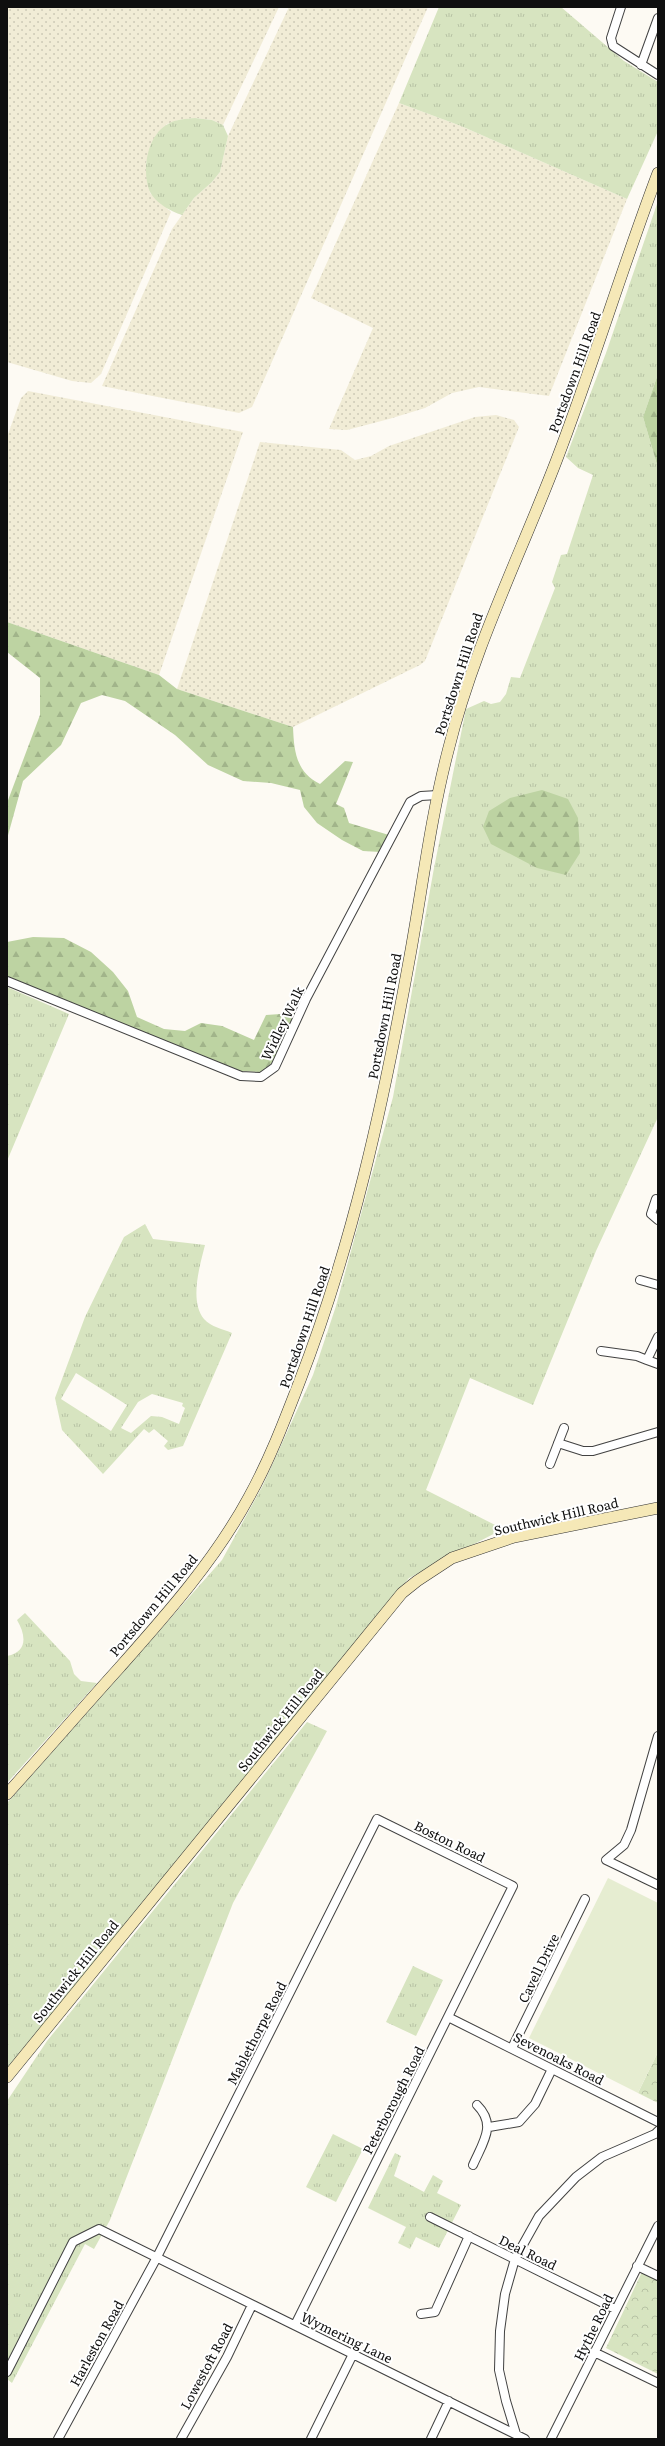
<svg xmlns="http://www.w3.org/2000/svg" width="665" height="2446" font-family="Literata,serif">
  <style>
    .farmland { fill: url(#farmland-dots) }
    .grass { fill: url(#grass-tufts); fill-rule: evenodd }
    .forest { fill: url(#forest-firs) }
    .park { fill: url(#park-crowns) }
    .pitch { fill: #e6edd1 }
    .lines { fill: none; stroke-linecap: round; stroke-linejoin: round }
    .street-casing { stroke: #424242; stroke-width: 10 }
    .secondary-casing { stroke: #313131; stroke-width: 12 }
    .street { stroke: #fff; stroke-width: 8 }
    .secondary { stroke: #f5e8b7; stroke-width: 11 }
    .labels { text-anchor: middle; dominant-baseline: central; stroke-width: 4; stroke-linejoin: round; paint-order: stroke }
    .street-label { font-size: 13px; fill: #0f0f0f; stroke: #fff }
  </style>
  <defs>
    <pattern id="farmland-dots" width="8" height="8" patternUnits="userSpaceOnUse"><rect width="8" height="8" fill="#f1ecd6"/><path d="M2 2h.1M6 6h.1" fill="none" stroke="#cdc9b6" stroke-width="1.8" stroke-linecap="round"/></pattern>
    <pattern id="grass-tufts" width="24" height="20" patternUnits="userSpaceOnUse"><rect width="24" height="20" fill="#d7e4c0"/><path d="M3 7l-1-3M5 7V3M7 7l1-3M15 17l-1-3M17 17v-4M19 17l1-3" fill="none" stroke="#b7c2a4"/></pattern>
    <pattern id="forest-firs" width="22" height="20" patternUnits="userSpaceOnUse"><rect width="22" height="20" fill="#bdd3a2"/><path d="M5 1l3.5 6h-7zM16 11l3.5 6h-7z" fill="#a1b48a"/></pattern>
    <pattern id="park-crowns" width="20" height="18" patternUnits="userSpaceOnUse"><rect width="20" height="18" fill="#d7e4c0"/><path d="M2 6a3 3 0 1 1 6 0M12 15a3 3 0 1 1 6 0" fill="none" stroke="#b7c2a4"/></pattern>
  </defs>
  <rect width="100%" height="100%" fill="#fdfaf3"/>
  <path class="farmland" d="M7,7H279L223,125L212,120L195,118L179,120L167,124L156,135L146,163L147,175L150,193L171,212L101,374L91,383L72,381L7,362Z
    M289,7H428L252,407L239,413L102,386L172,229L194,198L212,182L220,172L228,136Z
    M399,103L461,126L627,199L549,396L479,387L452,393L425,408L389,419L347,430L329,429L373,328L311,298Z
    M28,391L243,432L159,675L7,622V437L21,398Z
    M496,415L514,420L519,427L425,661L420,665L293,727L177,689L260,442L341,450L355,460L371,456L389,446L475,417Z"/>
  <path class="grass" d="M439,7H561L624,61L658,82V131L627,199L461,126L399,103Z
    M195,118L212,120L223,125L228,136L220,172L212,182L194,198L182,215C171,212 155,202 150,192C141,171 147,135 168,124C176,119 186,119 195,118Z
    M658,201V374L643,417L658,468V1117L596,1251L533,1405L470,1378L426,1490L503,1529L409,1578L7,2068V1803L222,1560L263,1485L313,1375L336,1306L393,1097L434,868L466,709L484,701L491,704L500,702L506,694L511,677L520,678L555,588L552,582L561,555L567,554L593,475L578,468L566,457L606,353Z
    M7,987L69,1014L7,1161Z
    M145,1224L153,1239L205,1245C200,1265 189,1301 204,1319C211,1327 223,1329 232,1333L183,1446L168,1450L164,1446L168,1441L154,1429L149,1433L144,1429L103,1474L62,1430L55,1398L85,1317L124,1237ZM76,1373L127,1405L111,1431L61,1399ZM152,1394L183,1403L182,1406L185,1408L179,1424L162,1417L151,1416L131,1433L121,1428L138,1402Z
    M25,1613L70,1661L74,1674L81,1681L97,1683L7,1783V1656C28,1652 26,1635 17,1620Z
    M307,1722L327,1731L233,1903L110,2220L94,2249L85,2244L12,2383L7,2379V2101L47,2041Z
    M413,1966L443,1980L416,2036L386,2022Z
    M333,2134L363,2149L336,2202L306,2187Z
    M395,2153L401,2156L394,2176L424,2192L433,2175L443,2181L437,2193L461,2205L439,2248L416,2237L410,2249L398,2243L406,2227L368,2208Z"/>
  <path class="forest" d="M658,374V468L643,417Z
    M7,622L159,675L177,689L293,727C294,751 296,772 320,784L345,761L353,762L336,804L344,808L349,823L389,835L380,852L363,851L342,840L317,823L304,807L300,790L271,783L243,781L208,765L175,735L125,701L102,695L81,703L61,745L23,781L7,839V803L40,715V678L7,652Z
    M542,790L568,799L578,818L580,853L566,875L537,868L491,844L483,827L489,811L510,798Z
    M33,937L64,938L91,952L113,972L128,991L137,1017L164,1029L185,1031L201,1023L222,1026L254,1040L266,1015L295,1013L273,1062L262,1072L236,1071L7,978V942Z"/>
  <path class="park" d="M658,2052V2103L638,2093Z
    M642,2272L658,2280V2374L606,2348Z"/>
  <path class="pitch" d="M608,1878L658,1903V2052L638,2093L529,2038Z"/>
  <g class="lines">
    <defs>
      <path id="street" d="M621,7L611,38L613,46L658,75
        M641,65L658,18
        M7,981L241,1076L261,1077L275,1067L306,999L410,802L421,796L438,795
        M656,1199L651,1214L658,1220
        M640,1280L658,1285
        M658,1337L647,1360L658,1364
        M601,1351L637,1356L647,1360
        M558,1443L583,1451H593L658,1432
        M550,1464L564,1428
        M658,1736L631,1830L624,1845L606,1860L658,1885
        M448,2017L658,2122
        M512,2048L585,1899
        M489,2127L519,2122L535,2104L552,2069
        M473,2165C483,2142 497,2125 477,2105
        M430,2217L615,2309
        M637,2266L658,2276
        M421,2314L435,2312L469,2236
        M594,2352L658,2383
        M7,2372L73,2242L99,2229L525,2439
        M516,2434L506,2401L499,2370L500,2331L505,2294L515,2259L539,2216L576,2177L602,2157L655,2134L658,2131
        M58,2439L156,2259L377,1819L513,1886L295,2325
        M181,2439L227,2357L252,2305
        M311,2439L353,2354
        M431,2439L449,2401
        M551,2439L658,2226"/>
      <path id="secondary" d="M7,1794C45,1752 82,1709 120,1667C167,1614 215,1560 249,1497C269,1461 284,1422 299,1383C352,1247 383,1105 409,961C422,891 430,820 448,751C473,649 520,556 557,459C593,365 622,268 658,173
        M7,2077L402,1593L417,1581L452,1558L514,1537L658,1508"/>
    </defs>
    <use href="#street" class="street-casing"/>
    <use href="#secondary" class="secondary-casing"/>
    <use href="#street" class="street"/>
    <use href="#secondary" class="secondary"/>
  </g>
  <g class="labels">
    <g class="street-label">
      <text transform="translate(574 372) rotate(-70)">Portsdown Hill Road</text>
      <text transform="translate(458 674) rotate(-72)">Portsdown Hill Road</text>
      <text transform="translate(384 1016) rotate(-79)">Portsdown Hill Road</text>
      <text transform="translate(282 1023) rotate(-64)">Widley Walk</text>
      <text transform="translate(304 1327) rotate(-71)">Portsdown Hill Road</text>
      <text transform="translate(556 1516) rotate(-13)">Southwick Hill Road</text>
      <text transform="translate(153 1605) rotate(-50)">Portsdown Hill Road</text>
      <text transform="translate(280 1720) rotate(-51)">Southwick Hill Road</text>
      <text transform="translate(450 1841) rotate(26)">Boston Road</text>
      <text transform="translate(538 1968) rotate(-64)">Cavell Drive</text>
      <text transform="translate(75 1971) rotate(-51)">Southwick Hill Road</text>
      <text transform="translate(256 2033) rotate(-63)">Mablethorpe Road</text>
      <text transform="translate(559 2058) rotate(27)">Sevenoaks Road</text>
      <text transform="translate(393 2100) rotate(-63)">Peterborough Road</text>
      <text transform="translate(528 2252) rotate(26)">Deal Road</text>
      <text transform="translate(593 2327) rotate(-64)">Hythe Road</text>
      <text transform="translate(347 2337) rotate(26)">Wymering Lane</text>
      <text transform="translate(96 2343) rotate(-61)">Harleston Road</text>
      <text transform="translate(206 2366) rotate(-62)">Lowestoft Road</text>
    </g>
  </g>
  <rect width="665" height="2446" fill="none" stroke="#0f0f0f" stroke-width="16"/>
</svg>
